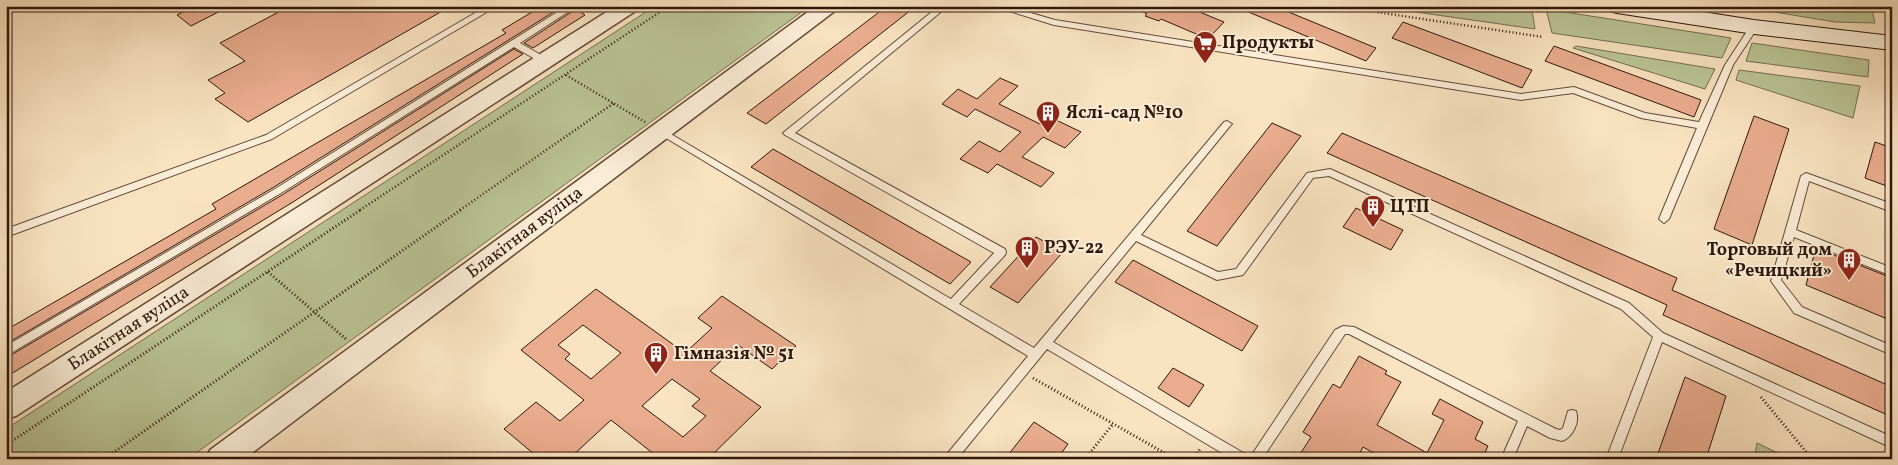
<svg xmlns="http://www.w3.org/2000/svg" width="1898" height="465" font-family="Vollkorn,serif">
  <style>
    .green { fill: #bac496; stroke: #746e50 }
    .building { fill: #e9ac8e; stroke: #2f170b; fill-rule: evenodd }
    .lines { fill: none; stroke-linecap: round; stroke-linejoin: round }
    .service-casing { stroke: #624a38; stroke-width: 2 }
    .tertiary-casing { stroke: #624a38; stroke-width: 3 }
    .secondary-casing { stroke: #2f170b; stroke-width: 2 }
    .path-far1 { stroke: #2f170b; stroke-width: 2.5; stroke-dasharray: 1 2.5; stroke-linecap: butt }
    .path { stroke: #2f170b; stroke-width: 3; stroke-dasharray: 1 2.5; stroke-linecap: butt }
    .service { fill: #fbedd7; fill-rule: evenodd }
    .tertiary { fill: #fbedd7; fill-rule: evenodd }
    .secondary { fill: #fbedd7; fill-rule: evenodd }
    .labels { text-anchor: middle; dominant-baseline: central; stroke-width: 4; stroke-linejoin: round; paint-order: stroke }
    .poi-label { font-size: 18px; font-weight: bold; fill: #2f170b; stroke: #fbedd7; text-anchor: start }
    .street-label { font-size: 18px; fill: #2f170b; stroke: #fbedd7 }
  </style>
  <rect width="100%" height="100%" fill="#f9e3c1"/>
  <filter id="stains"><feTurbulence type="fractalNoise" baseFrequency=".004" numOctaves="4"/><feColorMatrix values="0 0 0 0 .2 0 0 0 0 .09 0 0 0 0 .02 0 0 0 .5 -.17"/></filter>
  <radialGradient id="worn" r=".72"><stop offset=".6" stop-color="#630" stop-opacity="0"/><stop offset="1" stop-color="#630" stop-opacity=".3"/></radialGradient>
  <path class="green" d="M655,6H810L188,459H6V429Z
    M1374,6H1509L1532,10L1535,29Z
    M1738,6H1871L1875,23L1835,22Z
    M1546,9L1731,38L1722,58L1552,33Z
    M1752,43L1869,60L1868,77L1746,61Z
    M1576,46L1715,69L1705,89L1573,48Z
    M1739,70L1860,86L1853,118L1736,80Z
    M1757,443L1790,459H1754Z"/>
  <path class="building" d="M195,6H230L191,26L177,15Z
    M290,6H451L248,122L215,99L225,93L208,80L245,61L220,43Z
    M542,6H563L274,187L6,344V330L216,209L212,204L506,33L502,30Z
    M887,6H916L766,124L747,113Z
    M1130,6H1185L1224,22L1208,39L1161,19L1159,21L1145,16L1147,14Z
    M1234,6H1274L1376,48L1366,61Z
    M576,9L585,15L533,48L524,43Z
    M1403,22L1532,70L1522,88L1392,38Z
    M1554,46L1701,100L1694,117L1545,61Z
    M514,49L523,54L293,202L6,377V358L282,195Z
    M1000,78L1018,86L999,104L1044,126L1052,118L1081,132L1065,148L1043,137L1022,157L1054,173L1041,187L997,164L988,173L960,159L979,141L1000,152L1021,132L975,109L967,117L942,104L958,89L977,99Z
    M1754,116L1789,129L1752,245L1714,229Z
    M1272,123L1301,136L1217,246L1187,231Z
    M1342,133L1677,278L1672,290L1892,387V417L1663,315L1667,305L1327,153Z
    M1875,142L1892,148V188L1865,178Z
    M773,149L971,262L950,284L751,167Z
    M1356,208L1403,230L1391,250L1343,227Z
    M1036,237L1063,252L1018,303L990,287Z
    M1816,248L1892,278V321L1806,285Z
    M1133,260L1258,326L1242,351L1115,282Z
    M596,289L685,353L712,328L698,318L722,296L796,346L772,369L738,345L710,371L761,407L708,459H660L611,420L569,459H540L504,429L536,402L560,421L584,400L521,350ZM583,325L621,353L591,379L565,359L570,354L558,345ZM672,379L700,399L692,406L706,416L683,437L642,406Z
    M1359,356L1387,371L1385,374L1401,382L1377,425L1427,453L1444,420L1432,414L1440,399L1483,422L1475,439L1488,446L1482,459H1384L1363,447L1357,459H1297L1311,437L1303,432L1333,384L1340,388Z
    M1173,368L1204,385L1189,407L1158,388Z
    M1685,377L1726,396L1706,459H1656Z
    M1034,422L1068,444L1057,459H1005Z"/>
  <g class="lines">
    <defs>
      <path id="service" d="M487,6H497L272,139L6,237V229L266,135Z
        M567,6H577L520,43L548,59L549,61L548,63H542L514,47L281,193L6,356V346L275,189Z
        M586,6H595V7L591,9Z
        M939,6H948L795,133L1005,249L1006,252L1005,255L959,304L1034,348L1224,122L1227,121L1232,124L1230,126L1141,235L1218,272L1236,269L1307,173L1330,169L1629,303L1663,333L1892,437V448L1662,342L1618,459H1606L1653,337L1621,309L1329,176L1313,178L1243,275L1217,280L1136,241L1053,342L1247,455L1249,459H1232L1047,349L957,459H943L1028,356L656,132L658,130H664L951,299L994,253L785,135L783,133Z
        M993,6H1007L1055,20L1521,94L1574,87L1645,113L1699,122L1725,65L1751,25H1757L1758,27L1733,65L1669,219L1664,223L1659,219L1697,128L1641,118L1573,93L1521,100L1054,25Z
        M1887,6H1892V11H1889Z
        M1806,173L1892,204V212L1809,181L1796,230L1892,268V276L1794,237L1781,280L1802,307L1892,346V355L1794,313L1771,281L1801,176Z
        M1343,326L1354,327L1556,429L1560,430L1563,428L1568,411L1572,410L1576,411C1580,422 1573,437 1562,441L1550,438L1527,426L1513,459H1501L1518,421L1349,334H1345L1262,459H1249L1335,330Z"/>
      <path id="tertiary" d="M616,6H640L637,10L16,416L6,419V392Z
        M816,6H839L836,10L244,459H206L210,450Z"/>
      <path id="secondary" d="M1606,6H1664L1754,20L1892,36V50L1754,34L1617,13L1609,11Z"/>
    </defs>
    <use href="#service" class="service-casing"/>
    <use href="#tertiary" class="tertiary-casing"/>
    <use href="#secondary" class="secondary-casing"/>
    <path class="path-far1" d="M1336,6L1543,37
      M566,75L645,122
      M360,210L669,6
      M460,210L614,103"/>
    <path class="path" d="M268,272L347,340
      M1033,378L1175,459
      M1761,397L1812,459
      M6,445L362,209
      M104,459L462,209
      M1085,459L1113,424
      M1193,459L1200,449"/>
    <use href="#service" class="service"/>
    <use href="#tertiary" class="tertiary"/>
    <use href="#secondary" class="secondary"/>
  </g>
  <defs>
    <symbol id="supermarket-pin" viewBox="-11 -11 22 30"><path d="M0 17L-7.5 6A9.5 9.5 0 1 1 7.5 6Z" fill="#8f2418" stroke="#fbedd7"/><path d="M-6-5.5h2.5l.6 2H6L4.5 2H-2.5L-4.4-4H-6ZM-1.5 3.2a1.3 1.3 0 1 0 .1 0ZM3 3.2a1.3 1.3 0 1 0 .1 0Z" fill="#fff"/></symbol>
    <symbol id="building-pin" viewBox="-11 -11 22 30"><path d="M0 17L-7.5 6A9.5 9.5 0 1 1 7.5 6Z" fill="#8f2418" stroke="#fbedd7"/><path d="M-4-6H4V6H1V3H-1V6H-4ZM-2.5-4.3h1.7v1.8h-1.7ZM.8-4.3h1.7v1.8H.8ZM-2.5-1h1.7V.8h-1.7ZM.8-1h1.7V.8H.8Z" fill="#fff"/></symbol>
  </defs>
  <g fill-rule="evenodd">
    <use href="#supermarket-pin" x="1191" y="29" width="28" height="38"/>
    <use href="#building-pin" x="1034" y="99" width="28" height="38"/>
    <use href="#building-pin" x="1359" y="193" width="28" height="38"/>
    <use href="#building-pin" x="1013" y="234" width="28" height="38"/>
    <use href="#building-pin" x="1835" y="246" width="28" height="38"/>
    <use href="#building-pin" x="642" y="340" width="28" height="38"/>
  </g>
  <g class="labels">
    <g class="poi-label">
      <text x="1222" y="43">Продукты</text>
      <text x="1066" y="113">Яслі-сад №10</text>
      <text x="1390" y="207">ЦТП</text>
      <text x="1044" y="248">РЭУ-22</text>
      <text x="1832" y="250" text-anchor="end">Торговый дом<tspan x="1832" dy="21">«Речицкий»</tspan></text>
      <text x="674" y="354">Гімназія № 51</text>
    </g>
    <g class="street-label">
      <text transform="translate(525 233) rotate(-37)">Блакітная вуліца</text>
      <text transform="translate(129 329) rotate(-33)">Блакітная вуліца</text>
    </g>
  </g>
  <rect width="1898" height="465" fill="none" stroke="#f9e3c1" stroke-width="25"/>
  <rect x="8" y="8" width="1883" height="450" fill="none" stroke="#2f170b" stroke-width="2.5"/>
  <rect x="12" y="12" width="1873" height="440" fill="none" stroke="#2f170b"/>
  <rect width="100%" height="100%" filter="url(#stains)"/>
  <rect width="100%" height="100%" fill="url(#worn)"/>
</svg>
